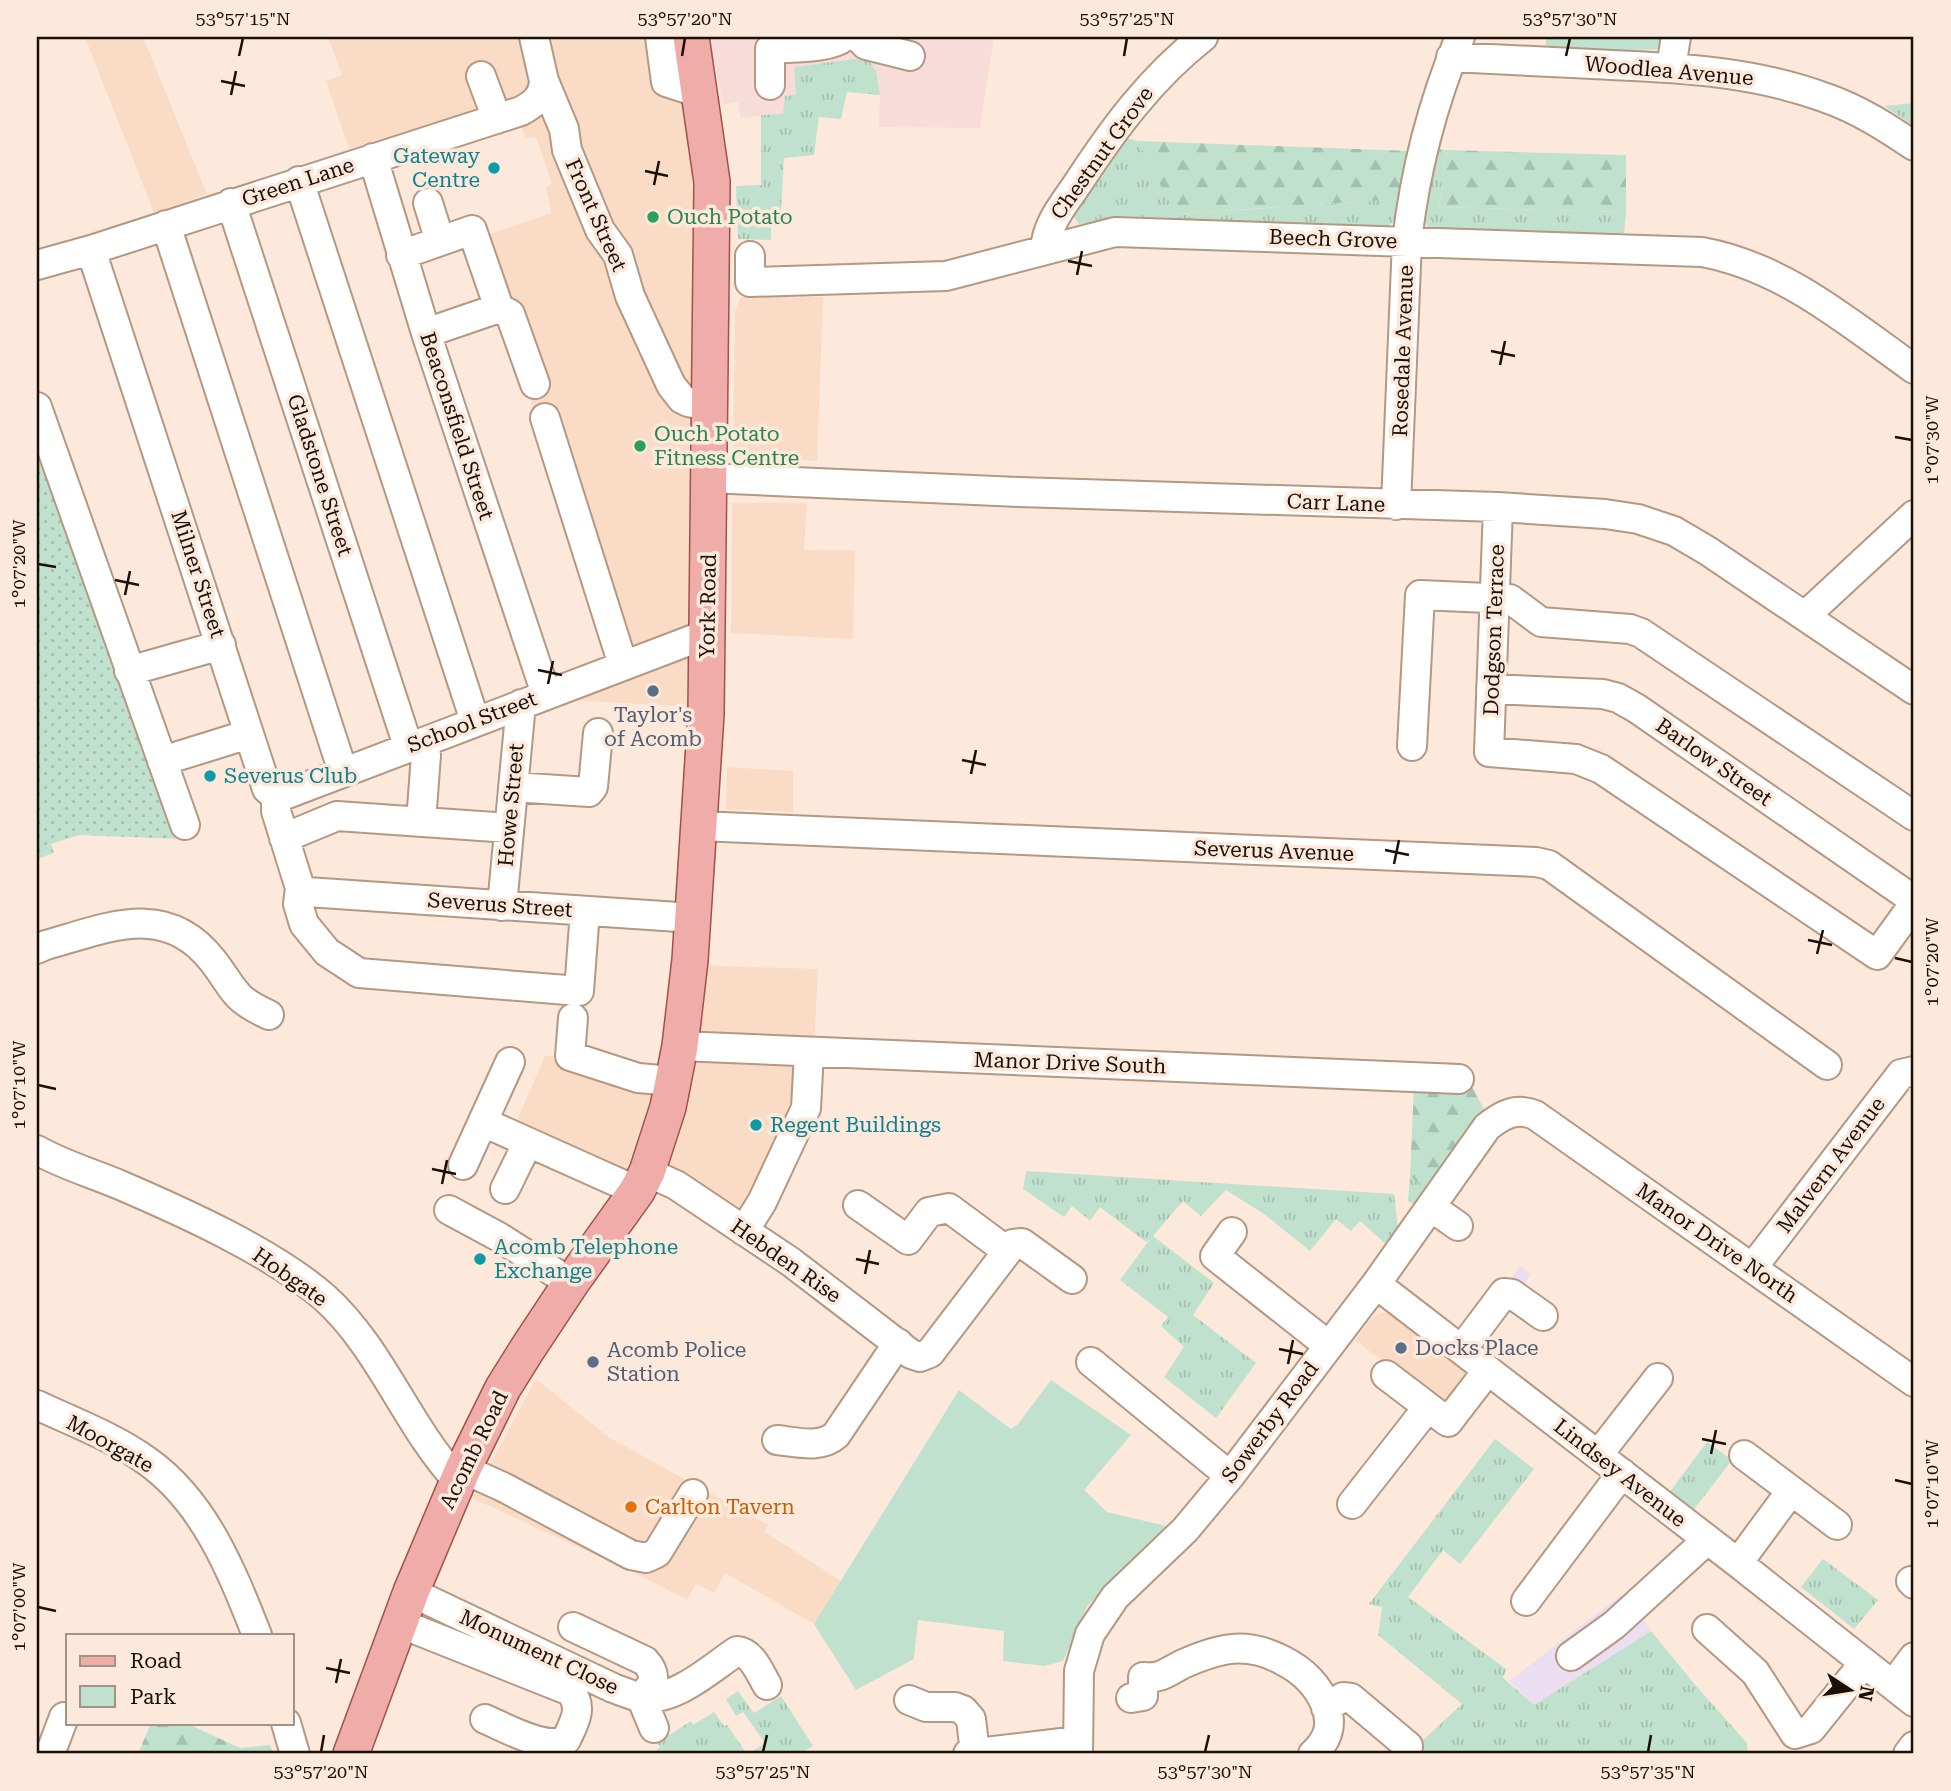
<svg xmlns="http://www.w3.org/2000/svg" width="1951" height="1791" font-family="'Roboto Serif',serif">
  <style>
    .built { fill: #fadcc6 }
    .industrial { fill: #ecdef1 }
    .medical { fill: #f7dcda }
    .grass { fill: url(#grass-tufts) }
    .forest { fill: url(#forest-firs) }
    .park { fill: #c0e1cd }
    .garden { fill: url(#garden-dots) }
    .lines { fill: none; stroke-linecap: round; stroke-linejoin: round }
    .minor-casing { stroke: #b49882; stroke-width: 32 }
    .major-casing { stroke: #9f524a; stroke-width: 38 }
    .minor { stroke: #fff; stroke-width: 28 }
    .major { stroke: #f0aca8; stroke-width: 35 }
    .ticks { fill: none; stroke: #1a1008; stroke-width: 2.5 }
    .culture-dot { fill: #0f9aa8; stroke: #fce9dc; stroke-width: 2.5 }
    .leisure-dot { fill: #2e9e5b; stroke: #fce9dc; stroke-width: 2.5 }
    .service-dot { fill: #5c6f8a; stroke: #fce9dc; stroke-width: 2.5 }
    .food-dot { fill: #e8710a; stroke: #fce9dc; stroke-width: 2.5 }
    .labels { text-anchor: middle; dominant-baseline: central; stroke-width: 7; stroke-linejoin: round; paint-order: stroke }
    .street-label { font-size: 21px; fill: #1a1008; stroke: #fce9dc }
    .culture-label { font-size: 21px; fill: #0d838f; stroke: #fce9dc; text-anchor: start }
    .leisure-label { font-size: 21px; fill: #27864d; stroke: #fce9dc; text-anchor: start }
    .service-label { font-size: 21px; fill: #4e5e75; stroke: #fce9dc; text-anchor: start }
    .food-label { font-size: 21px; fill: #c56008; stroke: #fce9dc; text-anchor: start }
    .neatline { fill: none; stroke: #1a1008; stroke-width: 2.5 }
    .ticks-label { font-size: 18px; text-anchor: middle; fill: #1a1008 }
  </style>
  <defs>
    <pattern id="grass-tufts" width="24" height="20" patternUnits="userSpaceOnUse" patternTransform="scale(1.75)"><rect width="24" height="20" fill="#c0e1cd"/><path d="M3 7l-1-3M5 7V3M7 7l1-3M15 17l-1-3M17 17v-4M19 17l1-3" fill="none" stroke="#a4c0af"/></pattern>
    <pattern id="forest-firs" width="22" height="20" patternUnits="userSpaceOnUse" patternTransform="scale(1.75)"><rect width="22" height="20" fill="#c0e1cd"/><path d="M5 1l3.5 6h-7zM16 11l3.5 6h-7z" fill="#a4c0af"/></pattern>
    <pattern id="garden-dots" width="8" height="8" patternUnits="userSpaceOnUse" patternTransform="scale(1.75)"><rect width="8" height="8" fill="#c0e1cd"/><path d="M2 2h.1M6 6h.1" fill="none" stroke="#a4c0af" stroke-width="1.8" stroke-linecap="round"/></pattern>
  </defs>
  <rect width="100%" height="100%" fill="#fce9dc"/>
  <path class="built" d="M85,37H143L207,194L154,213Z
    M328,37H673L681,78L692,159V244L700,300L689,710L675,706L571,700L621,673L503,317L487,235L551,213L546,187L552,184L536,137L525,138L513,99L349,149L326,81L342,75Z
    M741,297H823L817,461L746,458L735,454L733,444L735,311Z
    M732,503H807L804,550H855L853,639L731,633Z
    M727,767L793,771V812L726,809Z
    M690,960L717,966L818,969L814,1052L744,1231L676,1185L637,1191L511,1134L545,1056H570L673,1081Z
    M1382,1313H1392L1467,1370L1469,1375L1446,1410L1355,1340L1374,1316Z
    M536,1379L610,1438L768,1525L765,1532L844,1583L814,1624L725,1573L714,1593L696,1584L687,1600L637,1574L472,1498Z"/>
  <path class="industrial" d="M1520,1266L1531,1274L1521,1289L1509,1281Z
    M1621,1595L1634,1606L1651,1631L1534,1705L1509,1681Z"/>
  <path class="medical" d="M709,37H994L980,128L879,127L880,95L876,71L794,67L796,95L783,114L741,118L738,102L723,105Z"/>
  <path class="grass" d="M854,59L869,61L876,71L880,95L847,92L841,119L819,117L814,155L784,158L781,212L771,213V240L738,239L736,186L761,185V115L783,114L785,96L796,95L794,67Z
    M1914,103V126L1884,106Z
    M1123,137L1138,141L1176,214L1402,199L1394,222L1385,228L1136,218L1079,224L1073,216L1074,211Z
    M1436,149L1446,150L1439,207L1626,212L1624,235L1429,228L1424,222L1429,177Z
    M1026,1171L1394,1194L1398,1228L1388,1246L1360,1221L1351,1231L1336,1219L1310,1251L1264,1214L1226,1190L1201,1216L1183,1201L1153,1236L1214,1283L1193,1315L1256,1363L1216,1418L1164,1377L1184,1347L1161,1326L1168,1317L1120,1280L1150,1239L1146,1242L1100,1207L1090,1221L1072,1206L1064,1217L1023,1189Z
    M1410,1176L1418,1183L1439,1180L1417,1206L1408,1201Z
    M1495,1439L1534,1469L1460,1564L1443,1550L1408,1597L1506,1669L1503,1678L1534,1705L1651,1631L1697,1687L1747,1743L1748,1754H1408L1462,1704L1378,1635L1382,1607L1369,1604Z
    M1707,1442L1732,1460L1692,1512L1669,1493Z
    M1823,1559L1878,1600L1854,1629L1801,1587Z
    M738,1691L754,1713L781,1696L813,1746L800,1754H748L765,1743L743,1712L736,1716L726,1699Z
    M714,1712L724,1726L727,1725L747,1754H659L656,1750L660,1747L657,1743L691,1721L693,1725Z"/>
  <path class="forest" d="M1138,141L1411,151L1402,199L1175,214Z
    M1446,150L1626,155V212L1439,207Z
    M1414,1084L1471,1085L1487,1115L1439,1180L1429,1184L1418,1183L1410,1176Z
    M151,1723H186L240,1748L270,1745L274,1754H138Z"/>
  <path class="park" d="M1546,37H1667L1665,49C1626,50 1585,53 1546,45Z
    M1051,1380L1131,1435L1084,1490L1107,1512L1166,1526L1088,1605L1063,1661L1044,1666L1003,1661L1004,1631L918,1620L914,1659L856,1690L814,1624L959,1390L1011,1429L1018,1424Z"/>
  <path class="garden" d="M47,452L182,839L79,835L51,844L54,853L37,859V456Z"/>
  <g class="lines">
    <defs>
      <path id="minor" d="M534,37L544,81L564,129L567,150L600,230L618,255L630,296L671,385L682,399L688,402L709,406
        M660,37L666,82L697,92
        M858,37L866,45L910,56
        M1451,57C1505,60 1558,62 1611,65C1684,68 1756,72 1826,98C1858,109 1886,127 1914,146
        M1671,67L1676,37
        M481,76L497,119
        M770,85V49C790,47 829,49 844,37
        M373,158L426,333L546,694
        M299,181L475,721
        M231,203L408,746
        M428,203L440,241
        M166,225L343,772
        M1045,249C1047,223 1064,204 1078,183C1114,128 1151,78 1203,37
        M91,250L267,789L276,796
        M401,255L472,230L499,308L426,333
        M750,256V282L946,276L1115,232L1702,252C1784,267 1848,322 1914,369
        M37,265L91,250L521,111C534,104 543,97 544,81
        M499,308L510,314L535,384
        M37,407L185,825
        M545,418L623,665
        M708,478L1019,492L1498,507L1605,514L1638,519L1674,531L1708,551L1914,690
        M1396,505L1407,241C1415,171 1433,102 1460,37
        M1498,507L1489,752L1576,759L1601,769L1877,955L1914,904
        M1806,615L1914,515
        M129,671L221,645
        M1491,689L1603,694L1618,698L1636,708L1914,900
        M1412,746L1420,595L1510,599L1541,622L1630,629L1641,633L1914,816
        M162,761L249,734
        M513,787L589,792L593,787L598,733
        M276,796V811L300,888L307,892L693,918
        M276,796H282L707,634
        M421,822L426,755
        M699,826L1536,862L1549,865L1827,1065
        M284,838L337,816L509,828
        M300,888L298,904L304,924L327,952L359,973L579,991L585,911
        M502,906L521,704
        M37,949L46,945C107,928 166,900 213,961C236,991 232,998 269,1015
        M573,1018L570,1056L638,1078L673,1081
        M680,1046L1459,1079
        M483,1122L637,1191
        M37,1150C63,1165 92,1173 120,1185C183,1212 272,1252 324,1297C381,1348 406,1425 458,1481
        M463,1165L510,1062
        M647,1172L676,1185L791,1262L911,1354L920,1357L930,1353L1013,1244L1022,1243L1072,1279
        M505,1189L528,1142
        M858,1205L908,1240L929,1212L949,1208L1007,1251
        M1431,1207L1458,1226
        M449,1210L499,1237L571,1283
        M744,1231L762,1202L806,1108L809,1052
        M1232,1232L1215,1256L1329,1346
        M1753,1267L1901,1074L1914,1071
        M1376,1284L1738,1563L1914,1702
        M1462,1349L1504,1293L1512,1294L1543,1316
        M1091,1362L1230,1476
        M1386,1375L1428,1407
        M37,1405C73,1422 114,1437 147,1461C205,1502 232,1572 257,1635
        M777,1440C797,1442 820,1449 836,1435L898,1343
        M1598,1455L1658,1378
        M1744,1455L1837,1525
        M463,1469L503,1487L631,1555L646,1558L657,1553L693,1494
        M1352,1504L1428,1407L1448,1422L1488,1370
        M1738,1563L1791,1491
        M1911,1581L1914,1584
        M411,1592L613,1688C621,1691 631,1695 639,1697C674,1703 710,1669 737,1651C752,1652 760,1673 767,1685
        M1526,1601L1622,1473
        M399,1623L570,1691C584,1707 574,1723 566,1740C546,1751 506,1728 485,1719
        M573,1627L645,1661C658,1675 654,1685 641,1697
        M1707,1629L1755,1672L1795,1734L1811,1729L1864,1663
        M1571,1656L1614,1625L1707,1540
        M1893,1685L1914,1657
        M641,1697L654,1728
        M1131,1698L1143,1696V1677C1162,1679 1167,1672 1183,1664C1219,1648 1246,1641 1282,1660C1302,1670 1318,1685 1326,1706C1333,1726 1328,1740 1313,1754
        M909,1700L926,1707H955L963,1710L971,1719L975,1753
        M1326,1708L1343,1697L1351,1698L1408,1746
        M286,1723L295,1754
        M50,1754L64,1717
        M968,1754L1078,1741
        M1078,1754L1079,1671L1090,1634L1115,1597L1185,1530L1230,1476L1376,1284L1487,1127C1502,1115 1516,1107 1535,1115L1914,1382
        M1908,1754L1914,1746"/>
      <path id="major" d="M351,1754L411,1592L463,1469L503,1388L528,1348L571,1283L637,1191L647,1172L668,1107L680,1046L690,960L706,714L712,182L691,37"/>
    </defs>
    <use href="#minor" class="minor-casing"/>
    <use href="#major" class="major-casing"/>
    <use href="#minor" class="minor"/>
    <use href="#major" class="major"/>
  </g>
  <path class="ticks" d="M239,56L243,38M682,56L685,38M1124,56L1127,38M1566,56L1570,38M221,81L245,86M231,95L236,71M645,171L668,176M654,185L659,161M1068,261L1092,266M1077,275L1082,251M1491,351L1515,356M1500,365L1505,341M1895,437L1912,440M38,564L56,567M115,580L139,585M125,595L130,571M538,670L562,675M548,684L553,661M962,760L986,765M971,774L976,750M1385,850L1409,855M1394,864L1399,840M1808,940L1832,945M1817,954L1823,930M1895,958L1912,962M38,1085L56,1089M432,1169L456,1174M442,1184L447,1160M856,1259L879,1264M865,1274L870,1250M1279,1349L1303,1354M1288,1364L1293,1340M1702,1439L1726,1444M1711,1454L1716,1430M1895,1480L1912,1484M38,1607L56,1611M326,1668L350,1673M336,1683L341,1659M321,1752L324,1735M763,1752L767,1735M1205,1752L1209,1735M1648,1752L1651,1735"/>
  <g class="culture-dot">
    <circle cx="494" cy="168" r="7"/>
    <circle cx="210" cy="776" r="7"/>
    <circle cx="756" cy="1125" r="7"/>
    <circle cx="480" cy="1259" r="7"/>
  </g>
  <g class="leisure-dot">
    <circle cx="653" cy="217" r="7"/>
    <circle cx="640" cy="446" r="7"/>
  </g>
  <g class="service-dot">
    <circle cx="653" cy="691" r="7"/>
    <circle cx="1401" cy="1348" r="7"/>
    <circle cx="593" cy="1362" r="7"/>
  </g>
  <circle class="food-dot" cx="631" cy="1507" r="7"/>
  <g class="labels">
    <g class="street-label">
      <text transform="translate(1669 71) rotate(5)">Woodlea Avenue</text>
      <text transform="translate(1102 153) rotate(-54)">Chestnut Grove</text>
      <text transform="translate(298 182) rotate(-18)">Green Lane</text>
      <text transform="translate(596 215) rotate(66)">Front Street</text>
      <text transform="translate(1333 239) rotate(2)">Beech Grove</text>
      <text transform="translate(1403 351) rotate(-88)">Rosedale Avenue</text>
      <text transform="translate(457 426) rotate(72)">Beaconsfield Street</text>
      <text transform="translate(320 475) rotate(72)">Gladstone Street</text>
      <text transform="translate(1336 503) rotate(2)">Carr Lane</text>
      <text transform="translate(198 574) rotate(72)">Milner Street</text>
      <text transform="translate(708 606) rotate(-89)">York Road</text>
      <text transform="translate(1494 630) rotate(-88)">Dodgson Terrace</text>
      <text transform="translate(472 722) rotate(-21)">School Street</text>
      <text transform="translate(1714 762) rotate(35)">Barlow Street</text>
      <text transform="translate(511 805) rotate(-85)">Howe Street</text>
      <text transform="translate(1274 851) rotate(2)">Severus Avenue</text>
      <text transform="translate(500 905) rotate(4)">Severus Street</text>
      <text transform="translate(1070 1063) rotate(2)">Manor Drive South</text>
      <text transform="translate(1831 1165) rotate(-53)">Malvern Avenue</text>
      <text transform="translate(1717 1243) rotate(35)">Manor Drive North</text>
      <text transform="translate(786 1261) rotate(35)">Hebden Rise</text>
      <text transform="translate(290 1277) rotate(35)">Hobgate</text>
      <text transform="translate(1270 1422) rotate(-53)">Sowerby Road</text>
      <text transform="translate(110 1444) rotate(29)">Moorgate</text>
      <text transform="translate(474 1450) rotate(-64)">Acomb Road</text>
      <text transform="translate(1620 1473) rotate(38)">Lindsey Avenue</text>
      <text transform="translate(539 1652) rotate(25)">Monument Close</text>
    </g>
    <g class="culture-label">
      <text x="480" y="156" text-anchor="end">Gateway<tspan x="480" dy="24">Centre</tspan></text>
      <text x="224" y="776">Severus Club</text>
      <text x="770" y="1125">Regent Buildings</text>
      <text x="494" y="1247">Acomb Telephone<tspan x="494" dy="24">Exchange</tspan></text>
    </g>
    <g class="leisure-label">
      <text x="667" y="217">Ouch Potato</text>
      <text x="654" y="434">Ouch Potato<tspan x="654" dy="24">Fitness Centre</tspan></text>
    </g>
    <g class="service-label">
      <text x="653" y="715" text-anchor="middle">Taylor's<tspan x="653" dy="24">of Acomb</tspan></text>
      <text x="1415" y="1348">Docks Place</text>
      <text x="607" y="1350">Acomb Police<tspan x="607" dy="24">Station</tspan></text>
    </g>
    <g class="food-label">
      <text x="645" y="1507">Carlton Tavern</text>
    </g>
  </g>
  <rect width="1951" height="1791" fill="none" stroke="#fce9dc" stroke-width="77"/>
  <rect x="66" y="1634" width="228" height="91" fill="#fce9dc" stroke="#a29287" stroke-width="2"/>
  <rect x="80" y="1656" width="35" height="10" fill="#f0aca8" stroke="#a29287" stroke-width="2"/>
  <text x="130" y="1668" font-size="21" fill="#1a1008">Road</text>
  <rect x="80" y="1686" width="35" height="21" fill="#c0e1cd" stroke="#a29287" stroke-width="2"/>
  <text x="130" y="1704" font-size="21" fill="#1a1008">Park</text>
  <g transform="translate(1850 1690) rotate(102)" stroke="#fce9dc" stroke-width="5" paint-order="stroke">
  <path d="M0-5L12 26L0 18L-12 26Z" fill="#1a1008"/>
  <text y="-10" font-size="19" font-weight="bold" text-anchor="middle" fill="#1a1008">N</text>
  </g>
  <rect x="38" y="38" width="1874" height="1714" class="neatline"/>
  <g class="ticks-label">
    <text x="243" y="25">53°57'15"N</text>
    <text x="685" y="25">53°57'20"N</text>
    <text x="1127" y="25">53°57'25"N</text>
    <text x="1570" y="25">53°57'30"N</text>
    <text transform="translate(1932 440) rotate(-90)" y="6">1°07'30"W</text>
    <text transform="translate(19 564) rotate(-90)" y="6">1°07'20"W</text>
    <text transform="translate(1932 962) rotate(-90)" y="6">1°07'20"W</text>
    <text transform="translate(19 1085) rotate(-90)" y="6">1°07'10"W</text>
    <text transform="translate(1932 1484) rotate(-90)" y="6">1°07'10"W</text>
    <text transform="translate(19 1607) rotate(-90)" y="6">1°07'00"W</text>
    <text x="321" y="1778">53°57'20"N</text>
    <text x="763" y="1778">53°57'25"N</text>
    <text x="1205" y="1778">53°57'30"N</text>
    <text x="1648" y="1778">53°57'35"N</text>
  </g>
</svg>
